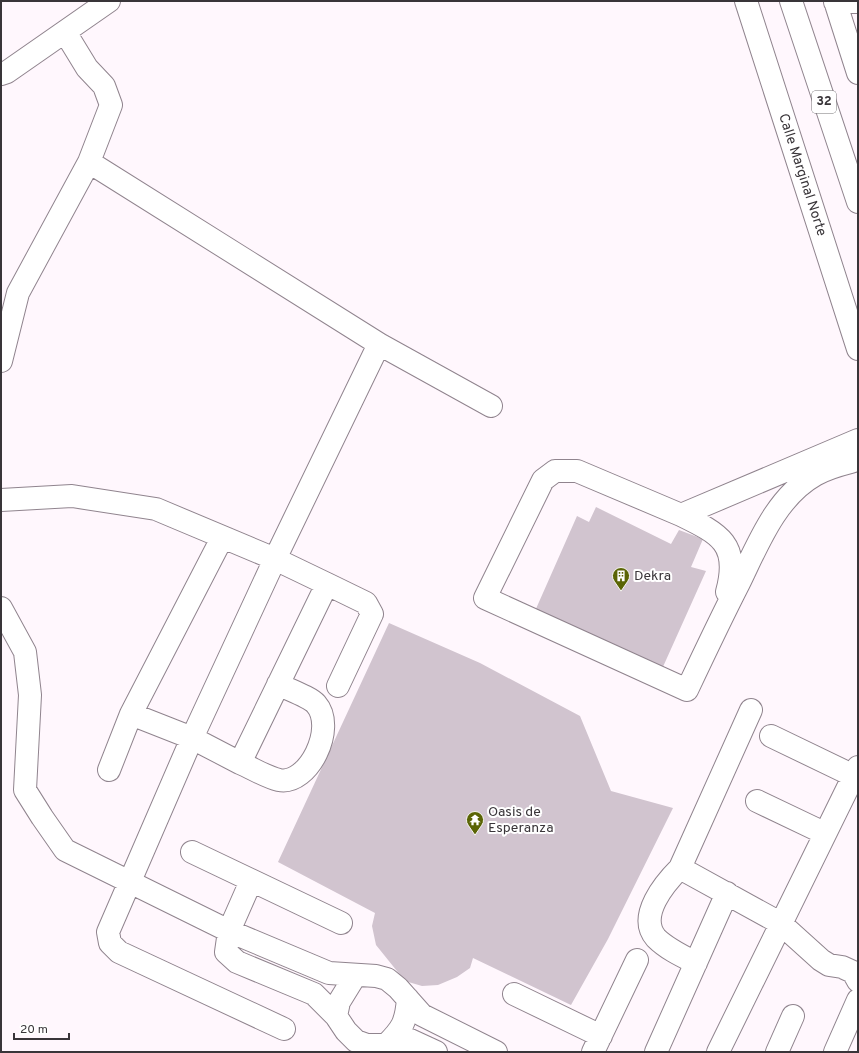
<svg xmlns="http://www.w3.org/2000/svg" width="859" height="1053" font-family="Overpass,sans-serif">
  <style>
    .building { fill: #d1c4cf }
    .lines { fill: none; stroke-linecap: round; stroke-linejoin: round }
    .minor-casing { stroke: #90848e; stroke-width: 24 }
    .highway-casing { stroke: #90848e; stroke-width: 24 }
    .minor { stroke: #fff; stroke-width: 22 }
    .highway { stroke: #fff; stroke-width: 22 }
    .labels { text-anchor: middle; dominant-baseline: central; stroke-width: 4; stroke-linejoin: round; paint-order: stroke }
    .shield { fill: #fff; stroke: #747274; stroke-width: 1 }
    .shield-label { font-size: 13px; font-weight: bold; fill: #393539 }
    .street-label { font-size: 14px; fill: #393539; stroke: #fff }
    .poi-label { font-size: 14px; fill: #393539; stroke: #fff; text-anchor: start }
  </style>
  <rect width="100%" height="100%" fill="#fff7fd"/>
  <path class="building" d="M596,507L671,544L679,530L703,539L691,567L706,571L662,669L535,611L577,516L589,522Z
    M389,623L480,663L580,716L611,791L673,808L608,939L571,1005L473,958L470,968L457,977L438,985L422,986L405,981L376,945L372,926L375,913L278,862Z"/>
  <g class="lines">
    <defs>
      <path id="minor" d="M746,1L858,349
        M835,1L858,73
        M835,2H858
        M1,74L7,72L109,1
        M89,162L379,344
        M1,361L18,293L89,162L111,105L104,86L87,68L65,32
        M858,440L681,515L577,471H555L543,480L485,598L687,690C704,654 721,618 739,583C758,544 776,497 815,475C828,467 843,464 858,460
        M1,500L72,496L156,509L275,559L192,738L108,932L110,943L119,952L284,1029
        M681,515C720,534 740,544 727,592
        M327,584L366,603L372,614L338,686
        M1,608L25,652L30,695L25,790L42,817L65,850L229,931L329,973L376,976L387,979L398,988L422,1015L496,1052
        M131,714L222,538
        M771,736L854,776
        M240,763C252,768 266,777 279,780C308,786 337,728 316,704C310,697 287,689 278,684
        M109,770L131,714L192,738L240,763L327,584L275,559L379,344L491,406
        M757,801L824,833
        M192,852L341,923
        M680,868L751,710
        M251,881L229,931L226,952L237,962L314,994L336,1016L346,1031L356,1041L367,1045H386L410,1040L436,1052
        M696,963C682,956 667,949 656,938C637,916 665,883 680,868L780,923L821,960L829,965L842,967L853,972L858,981
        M514,994L601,1036
        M336,1016L339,1002L355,976
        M386,1045C402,1029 406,1023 408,999
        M593,1052L637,960
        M656,1052L727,893
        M718,1052L858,767
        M777,1052L793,1016
        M835,1052L858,1000"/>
      <path id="highway" d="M791,1L858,202"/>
    </defs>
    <use href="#minor" class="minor-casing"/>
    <use href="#highway" class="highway-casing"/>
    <use href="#minor" class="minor"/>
    <use href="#highway" class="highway"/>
  </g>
  <defs>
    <symbol id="building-pin" viewBox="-11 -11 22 30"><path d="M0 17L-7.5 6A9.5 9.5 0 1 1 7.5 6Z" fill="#5a6405" stroke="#fff"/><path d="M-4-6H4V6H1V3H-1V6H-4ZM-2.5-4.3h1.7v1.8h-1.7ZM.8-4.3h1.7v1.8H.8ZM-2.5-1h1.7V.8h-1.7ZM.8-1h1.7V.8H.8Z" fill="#fff"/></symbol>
    <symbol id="temple-pin" viewBox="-11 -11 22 30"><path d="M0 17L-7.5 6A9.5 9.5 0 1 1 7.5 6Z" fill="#5a6405" stroke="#fff"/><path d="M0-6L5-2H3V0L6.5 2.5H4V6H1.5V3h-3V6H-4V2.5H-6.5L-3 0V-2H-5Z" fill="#fff"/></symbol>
  </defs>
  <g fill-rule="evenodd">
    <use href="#building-pin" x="611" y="566" width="20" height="27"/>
    <use href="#temple-pin" x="465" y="810" width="20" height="27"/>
  </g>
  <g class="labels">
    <rect class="shield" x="812" y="91" width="24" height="22" rx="3"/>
    <g class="shield-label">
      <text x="824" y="102">32</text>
    </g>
    <g class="street-label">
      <text transform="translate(802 175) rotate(72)">Calle Marginal Norte</text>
    </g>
    <g class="poi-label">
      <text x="634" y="576">Dekra</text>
      <text x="488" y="812">Oasis de<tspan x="488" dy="16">Esperanza</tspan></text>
    </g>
  </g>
  <rect width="859" height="1053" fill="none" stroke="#393539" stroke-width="4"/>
  <path d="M14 1033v6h55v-6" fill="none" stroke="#393539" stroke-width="2"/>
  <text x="20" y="1033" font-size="12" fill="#393539" stroke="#ffffff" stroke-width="3" paint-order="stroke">20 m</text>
</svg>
